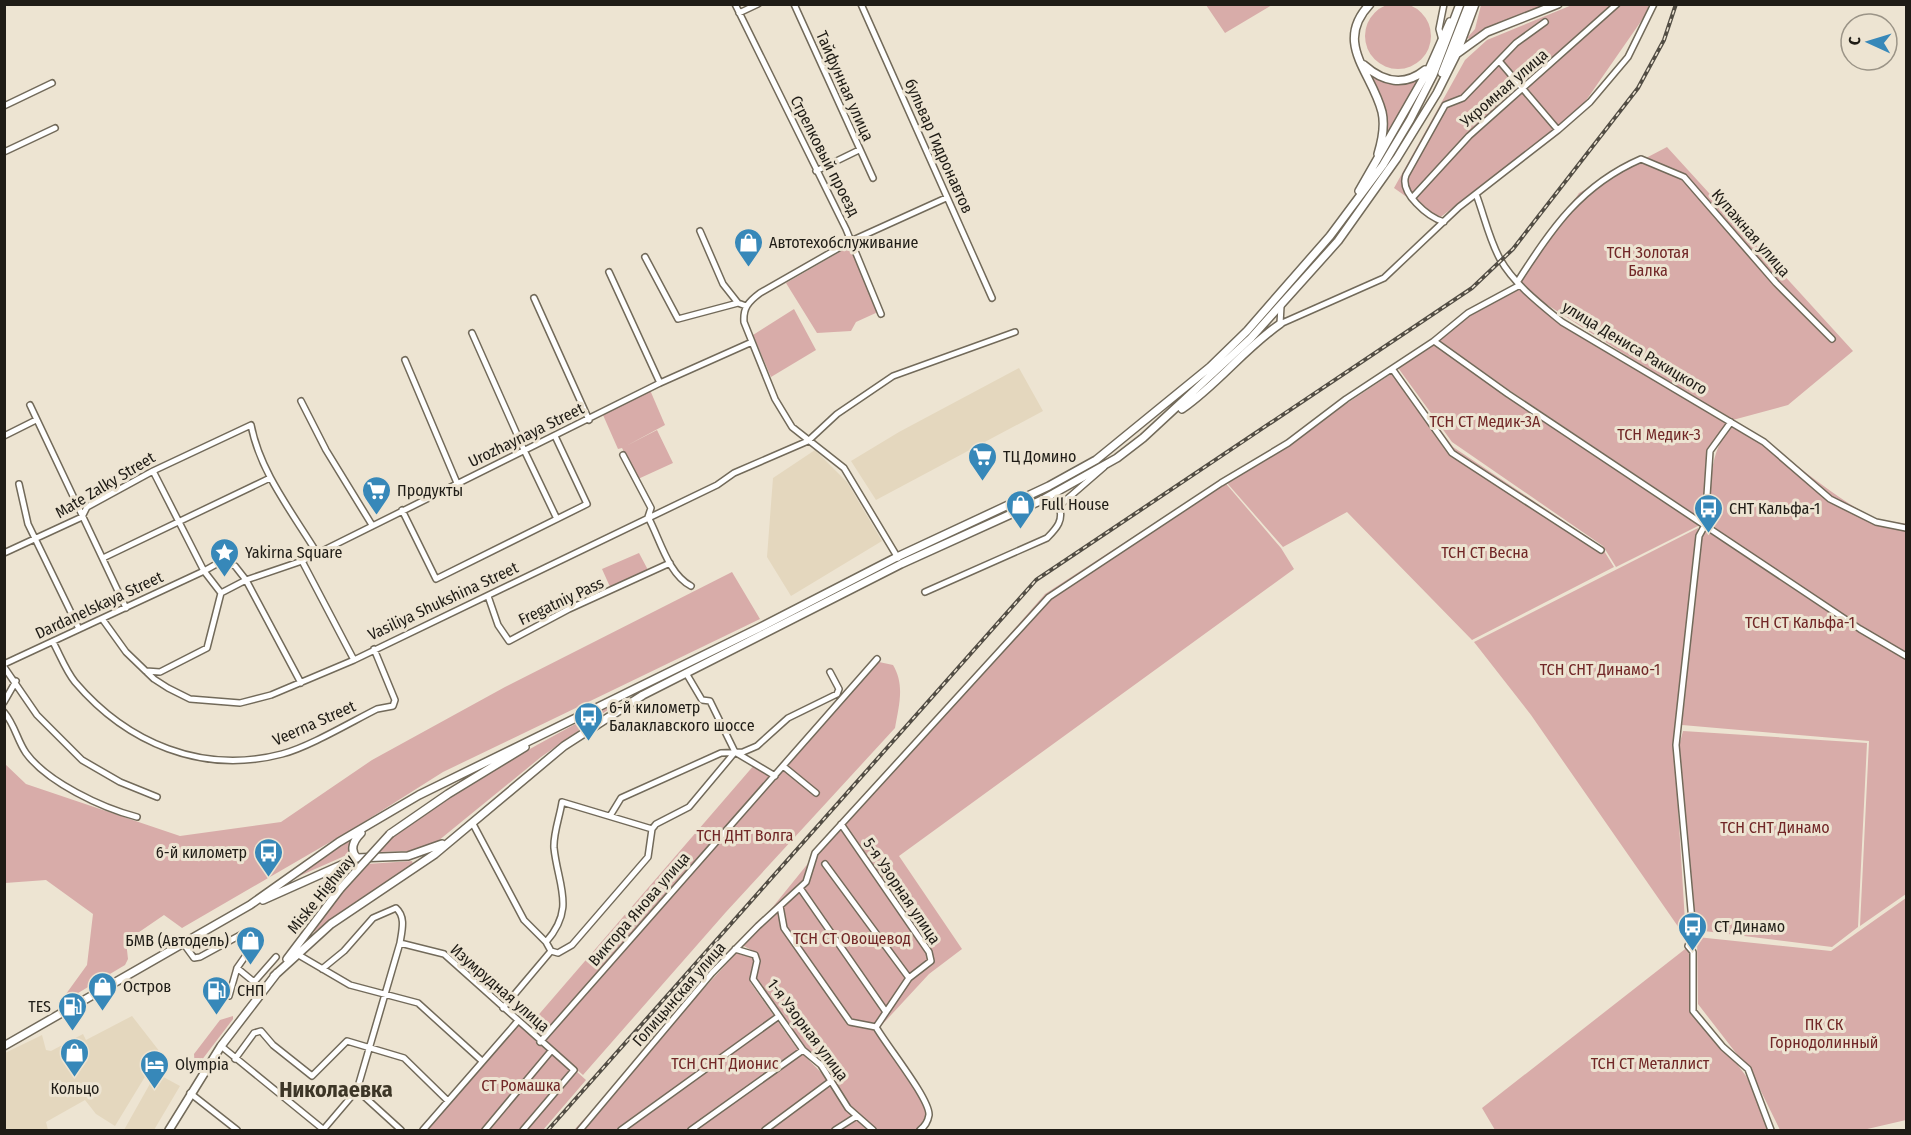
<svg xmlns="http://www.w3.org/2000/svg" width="1911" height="1135" font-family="'Fira Sans Condensed',sans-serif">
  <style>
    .built { fill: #e4d7be }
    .green { fill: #d8aca9 }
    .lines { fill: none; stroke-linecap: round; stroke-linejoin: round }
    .minor-casing { stroke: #726a5a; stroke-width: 8 }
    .major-casing { stroke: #726a5a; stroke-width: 10 }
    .minor { stroke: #fff; stroke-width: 5 }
    .major { stroke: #fff; stroke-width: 7 }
    .rail-casing { stroke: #524d44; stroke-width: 4 }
    .rail { stroke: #ede4d2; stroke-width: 1.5; stroke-dasharray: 4.5; stroke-linecap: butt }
    .major-bridge-casing { stroke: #726a5a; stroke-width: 10; stroke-linecap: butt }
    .major-bridge { stroke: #fff; stroke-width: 7 }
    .labels { text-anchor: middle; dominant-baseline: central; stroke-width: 6; stroke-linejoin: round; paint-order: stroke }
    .street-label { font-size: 16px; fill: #1f1c16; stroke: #ede4d2 }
    .poi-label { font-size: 16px; fill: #1f1c16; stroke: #ede4d2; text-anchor: start }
    .park-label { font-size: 16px; fill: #712727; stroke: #ede4d2 }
    .district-label { font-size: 22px; font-weight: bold; fill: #3d3627; stroke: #ede4d2 }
  </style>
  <rect width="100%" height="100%" fill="#ede4d2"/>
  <path class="built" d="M1019,368L1043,411L876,500L851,461L899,432Z
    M815,450L847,482L882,541L791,596L767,557L773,478Z
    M132,1016L160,1052L115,1126L96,1114L85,1100L46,1122L48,1130H5V1053L42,1035L46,1050L51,1051L83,1034L86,1040Z
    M156,1073L180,1086L154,1130H124Z"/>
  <path class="green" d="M1365 36a33 33 0 1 1 66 0a33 33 0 1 1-66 0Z
    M1206,5H1272L1225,33Z
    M1481,5L1545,6L1470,39L1467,38L1475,29Z
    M1572,5H1649L1644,17L1578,112L1438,219L1394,188L1465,60L1487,40Z
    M1371,77C1389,84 1402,87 1420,78L1388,139L1384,106Z
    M1667,147L1853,351L1788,405L1729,421L1708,451L1703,520L1509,390L1434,337L1465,312L1514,286L1562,322L1704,405L1516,285L1579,193Z
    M850,246L878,312L856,322L851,331L817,333L786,283Z
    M794,309L816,350L771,377L753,335Z
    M1432,340L1700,525L1616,567L1603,546L1452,442L1396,365Z
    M1397,370L1453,447L1601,546L1614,567L1472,640L1347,512L1283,547L1227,483Z
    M650,390L665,425L626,446L657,430L673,463L638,479L622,448L618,449L603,415Z
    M1739,423C1785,452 1825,494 1875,518C1884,522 1897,522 1906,524V894L1860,926L1869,741L1682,725L1701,539L1707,529C1710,499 1707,437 1739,423Z
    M1222,479L1281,548L1294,569L899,856L962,949L929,974L879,1028L929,1104L932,1112L926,1129L574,1130L742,947L754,960L750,982L796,1047L847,1099L752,982L755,952L742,945L810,861L1045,594Z
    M1698,528L1674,742L1686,938L1531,715L1474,642Z
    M639,553L648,570L611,589L602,569Z
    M732,572L760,619L443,772L356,827L182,928L164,915L126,941L128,959L125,965L58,1005L87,965L93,914L46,880L5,883V764L26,784L180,836L281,822L372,760L505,687Z
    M879,662L893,665C905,685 899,705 895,728L726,912L583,1075L528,1027L755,764L775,779Z
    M629,695L541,757L438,841L413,851L378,852C403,821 439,802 473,782C524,751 576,724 629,695Z
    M1683,731L1867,743L1858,927L1832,947L1696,930L1679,763V746Z
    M350,839L349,854L297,877Z
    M412,861L413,864L305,938L367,864Z
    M1906,898V1120L1863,1130H1780L1753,1075L1698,1004L1697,937L1831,951Z
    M1689,946L1695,1008L1746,1076L1774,1130H1495L1482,1108Z
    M233,1016V1019L195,1069L194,1054L220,1020Z
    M518,1019L586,1080L543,1130H421Z"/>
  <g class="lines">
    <defs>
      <path id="minor" d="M735,4L846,229L881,314
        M794,4L873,178
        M861,4L992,298
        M739,13L758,4
        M1442,40L1439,29L1444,4
        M1500,62L1558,130
        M4,106L52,83
        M4,152L55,128
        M816,171L859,150
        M1476,194C1484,215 1489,239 1500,259C1514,284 1540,304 1562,322L1764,442L1830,499L1876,522L1906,528
        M1413,197L1469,136L1617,4
        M1444,222C1428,217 1399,193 1406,175L1445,105L1463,98L1516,43L1545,22
        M700,231L723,284L738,303
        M645,257L678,319L738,303L746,306
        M609,272L660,383
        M1518,281C1552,228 1581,185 1641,159L1684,177L1776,283L1832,339
        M534,298L589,420
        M1281,306L1280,324L1384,278L1459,207L1558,130L1590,102L1628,57L1654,4
        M472,333L524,450
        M1434,341L1508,394L1860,629L1906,656
        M405,360L457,483
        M1393,370L1452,453L1601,550
        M301,401L326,450L372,525
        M30,405L126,608
        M1731,422L1710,451L1705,525L1699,536L1676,745L1693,932L1688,946L1693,952V1011L1723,1047L1748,1069L1771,1130
        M4,436L36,420
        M524,450L557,519
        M623,455L651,508L648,517C660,539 668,574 691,586
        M19,484L28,524L79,629
        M1042,500L1051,507L1059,506L1104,467
        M402,510L436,579L587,504L555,436
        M4,553L82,517L87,507L153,471L251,425C260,472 292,512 317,553
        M103,558L270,478
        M898,558L844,468L792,427L775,399L744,322C743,308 748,302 760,293L851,241L946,198
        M302,561L354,660
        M925,592L1047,538C1057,528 1064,520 1059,506
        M488,596L498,625L509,641L569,609L670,563
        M103,620L126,652L154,679L168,688L190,699L240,703L271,695L354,660L717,485L734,473L808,441L837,414L893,376L1015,332
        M53,642C60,655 66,671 75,682C127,743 202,775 282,754C309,747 351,722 377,709L393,706L395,700L374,649
        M4,664L204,571L153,471
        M4,667L37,715L82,760L120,782L157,797
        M146,671L160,672L207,648L221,593
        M686,673L702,700L710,701L735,752L775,776
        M301,683L246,580L235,566L220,562L204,571L221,593L246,580L302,561L660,383L752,342
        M4,702L16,681
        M4,712C15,725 17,740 26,753C47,782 102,808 137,817
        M783,766L816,793
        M610,816L621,798L721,753L743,752L757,746L788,718L837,694L839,689L830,672
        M473,824L524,920L546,942
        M841,824L929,952L931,961L909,978L876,1027
        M825,864L909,978
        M800,888L886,1012
        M780,906L784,928L850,1022L876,1027
        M183,943L194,958L200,957L244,933L254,936L256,941L237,968L229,996
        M400,943L444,954L574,1070L523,1130
        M735,949L755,955L757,961L753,979L803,1050L821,1065L848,1108L873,1130
        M551,951L558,953L572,945L648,857L652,829L656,824L689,807L735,752
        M551,951L546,942C576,908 558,886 554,848C553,834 560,816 562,802L652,829
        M297,954L350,985L418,1003L482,1061
        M237,968L254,982L276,957
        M322,969L344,951L373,918L396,908C406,917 402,930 400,943L357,1090L323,1130
        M503,1008L551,951
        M876,1027C886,1045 930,1099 929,1115C928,1121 924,1127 920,1130
        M540,1042L877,659
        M221,1046L324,1130
        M235,1059L254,1033L261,1031L273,1045L312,1076L347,1041L404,1058L448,1101
        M357,1090L401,1130
        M190,1093L237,1130
        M423,1130L517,1022
        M485,1130L551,1051
        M580,1130L712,973L758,926L806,882L815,853L1049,597L1221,483L1288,443L1346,399L1434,341L1468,313L1520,285
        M621,1130L779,1016
        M691,1130L803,1050
        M765,1130L831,1081
        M835,1130L857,1116"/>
      <path id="major" d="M1370,4C1333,43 1372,72 1382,112C1385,125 1382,141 1378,154
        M1458,53L1487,32L1558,4
        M1364,65C1383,82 1404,87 1425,70
        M1442,73L1469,4
        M1359,191L1430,67L1450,22
        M1182,409C1218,384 1244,349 1280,324
        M390,834L448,794L525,747
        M357,858C349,850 354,840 361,833
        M263,900L357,858L408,856L442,844
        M287,959L340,889
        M274,976L331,924L435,854L564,746L643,695L901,564L1042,500L1117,458L1143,438L1251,338L1338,241L1397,158L1437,93L1456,55L1475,4
        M4,1046L250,905L339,842L419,795L759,628L897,557L1049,486L1096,460L1210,367L1247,331L1330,236L1383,165L1410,120L1433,75L1460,4
        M169,1130L221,1046L277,973"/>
    </defs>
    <use href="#minor" class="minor-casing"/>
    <use href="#major" class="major-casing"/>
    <use href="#minor" class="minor"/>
    <use href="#major" class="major"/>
    <defs>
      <path id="rail" d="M548,1130L1036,580L1472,288L1513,249L1638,88L1664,40L1676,4"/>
    </defs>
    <use href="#rail" class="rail-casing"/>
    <use href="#rail" class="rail"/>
    <defs>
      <path id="major-bridge" d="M340,889L390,834"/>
    </defs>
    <use href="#major-bridge" class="major-bridge-casing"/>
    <use href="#major-bridge" class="major-bridge"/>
  </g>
  <defs>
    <symbol id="shop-pin" viewBox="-11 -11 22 30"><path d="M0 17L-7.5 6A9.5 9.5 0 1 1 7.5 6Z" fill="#3788b9" stroke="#ede4d2"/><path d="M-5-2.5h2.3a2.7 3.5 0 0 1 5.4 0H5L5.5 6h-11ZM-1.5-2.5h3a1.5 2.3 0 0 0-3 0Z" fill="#fff"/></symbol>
    <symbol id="supermarket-pin" viewBox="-11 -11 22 30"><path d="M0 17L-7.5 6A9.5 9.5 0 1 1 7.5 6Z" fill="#3788b9" stroke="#ede4d2"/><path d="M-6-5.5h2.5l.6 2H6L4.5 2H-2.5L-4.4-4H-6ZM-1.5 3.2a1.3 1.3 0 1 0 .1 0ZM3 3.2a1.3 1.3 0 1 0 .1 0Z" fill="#fff"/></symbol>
    <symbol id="bus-pin" viewBox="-11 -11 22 30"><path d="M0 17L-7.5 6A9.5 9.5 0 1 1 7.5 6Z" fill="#3788b9" stroke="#ede4d2"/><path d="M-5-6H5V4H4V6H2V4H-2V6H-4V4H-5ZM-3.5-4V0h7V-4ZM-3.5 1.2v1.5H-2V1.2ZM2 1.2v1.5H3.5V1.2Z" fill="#fff"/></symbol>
    <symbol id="sight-pin" viewBox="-11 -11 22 30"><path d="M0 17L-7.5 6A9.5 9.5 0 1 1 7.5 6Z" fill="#3788b9" stroke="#ede4d2"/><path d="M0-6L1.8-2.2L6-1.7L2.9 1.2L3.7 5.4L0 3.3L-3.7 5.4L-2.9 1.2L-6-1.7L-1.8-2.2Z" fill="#fff"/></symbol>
    <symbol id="fuel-pin" viewBox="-11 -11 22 30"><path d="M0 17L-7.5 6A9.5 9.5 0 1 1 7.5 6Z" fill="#3788b9" stroke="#ede4d2"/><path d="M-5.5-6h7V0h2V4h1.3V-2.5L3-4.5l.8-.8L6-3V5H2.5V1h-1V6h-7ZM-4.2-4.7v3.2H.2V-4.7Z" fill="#fff"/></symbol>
    <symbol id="hotel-pin" viewBox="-11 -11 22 30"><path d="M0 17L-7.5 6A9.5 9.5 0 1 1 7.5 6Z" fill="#3788b9" stroke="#ede4d2"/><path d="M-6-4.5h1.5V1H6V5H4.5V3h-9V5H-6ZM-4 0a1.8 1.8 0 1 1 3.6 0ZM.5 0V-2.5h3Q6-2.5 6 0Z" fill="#fff"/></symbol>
  </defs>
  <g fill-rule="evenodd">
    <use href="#shop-pin" x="732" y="226" width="33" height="45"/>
    <use href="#supermarket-pin" x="966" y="440" width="33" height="45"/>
    <use href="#supermarket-pin" x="360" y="474" width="33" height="45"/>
    <use href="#shop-pin" x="1004" y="488" width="33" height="45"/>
    <use href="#bus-pin" x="1692" y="492" width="33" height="45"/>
    <use href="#sight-pin" x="208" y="536" width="33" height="45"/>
    <use href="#bus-pin" x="572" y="700" width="33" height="45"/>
    <use href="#bus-pin" x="252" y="836" width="33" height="45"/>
    <use href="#bus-pin" x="1676" y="910" width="33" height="45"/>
    <use href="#shop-pin" x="234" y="924" width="33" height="45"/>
    <use href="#shop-pin" x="86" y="970" width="33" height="45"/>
    <use href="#fuel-pin" x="200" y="974" width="33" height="45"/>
    <use href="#fuel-pin" x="56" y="990" width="33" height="45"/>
    <use href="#shop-pin" x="58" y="1036" width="33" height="45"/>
    <use href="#hotel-pin" x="138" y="1048" width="33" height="45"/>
  </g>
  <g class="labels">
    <g class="street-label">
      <text transform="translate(845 86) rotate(66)">Тайфунная улица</text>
      <text transform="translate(1504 88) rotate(-41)">Укромная улица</text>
      <text transform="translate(939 146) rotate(66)">бульвар Гидронавтов</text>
      <text transform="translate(825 156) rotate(63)">Стрелковый проезд</text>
      <text transform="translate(1751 233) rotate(49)">Купажная улица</text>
      <text transform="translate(1635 348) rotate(31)">улица Дениса Ракицкого</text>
      <text transform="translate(526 435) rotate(-26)">Urozhaynaya Street</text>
      <text transform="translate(105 485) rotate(-31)">Mate Zalky Street</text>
      <text transform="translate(443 601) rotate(-25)">Vasiliya Shukshina Street</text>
      <text transform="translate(561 601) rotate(-25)">Fregatniy Pass</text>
      <text transform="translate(99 605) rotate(-25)">Dardanelskaya Street</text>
      <text transform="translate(314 723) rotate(-24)">Veerna Street</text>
      <text transform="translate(902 891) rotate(56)">5-я Узорная улица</text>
      <text transform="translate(321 894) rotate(-51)">Miske Highway</text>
      <text transform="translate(639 909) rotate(-49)">Виктора Янова улица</text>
      <text transform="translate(500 988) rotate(41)">Изумрудная улица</text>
      <text transform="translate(679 994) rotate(-49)">Голицынская улица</text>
      <text transform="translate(808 1030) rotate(53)">1-я Узорная улица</text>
    </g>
    <g class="poi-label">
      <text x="769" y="242">Автотехобслуживание</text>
      <text x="1003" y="456">ТЦ Домино</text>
      <text x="397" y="490">Продукты</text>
      <text x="1041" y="504">Full House</text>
      <text x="1729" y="508">СНТ Кальфа-1</text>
      <text x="245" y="552">Yakirna Square</text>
      <text x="609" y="707">6-й километр<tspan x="609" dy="18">Балаклавского шоccе</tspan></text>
      <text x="247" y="852" text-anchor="end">6-й километр</text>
      <text x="1714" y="926">СТ Динамо</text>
      <text x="229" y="940" text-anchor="end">БМВ (Автодель)</text>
      <text x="123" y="986">Остров</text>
      <text x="237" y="990">СНП</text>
      <text x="51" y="1006" text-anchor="end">TES</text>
      <text x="175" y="1064">Olympia</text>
      <text x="75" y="1088" text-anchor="middle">Кольцо</text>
    </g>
    <g class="park-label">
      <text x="1648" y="252">ТСН Золотая<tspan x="1648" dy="18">Балка</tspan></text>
      <text x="1485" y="421">ТСН СТ Медик-3А</text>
      <text x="1659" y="434">ТСН Медик-3</text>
      <text x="1485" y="552">ТСН СТ Весна</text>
      <text x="1800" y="622">ТСН СТ Кальфа-1</text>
      <text x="1600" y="669">ТСН СНТ Динамо-1</text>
      <text x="1775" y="827">ТСН СНТ Динамо</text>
      <text x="745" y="835">ТСН ДНТ Волга</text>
      <text x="852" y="938">ТСН СТ Овощевод</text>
      <text x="1824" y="1024">ПК СК<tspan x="1824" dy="18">Горнодолинный</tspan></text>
      <text x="725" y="1063">ТСН СНТ Дионис</text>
      <text x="1650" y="1063">ТСН СТ Металлист</text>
      <text x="521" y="1085">СТ Ромашка</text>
    </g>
    <g class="district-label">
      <text x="336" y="1089">Николаевка</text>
    </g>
  </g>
  <rect width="1911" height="1135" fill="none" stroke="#1f1c16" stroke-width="12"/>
  <g transform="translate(1869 42) rotate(274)"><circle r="28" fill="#ede4d2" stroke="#9b9487" stroke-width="1.5"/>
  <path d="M0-4.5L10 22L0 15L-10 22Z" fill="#3788b9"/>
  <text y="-9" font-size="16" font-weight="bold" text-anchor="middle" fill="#1f1c16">С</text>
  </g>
</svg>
